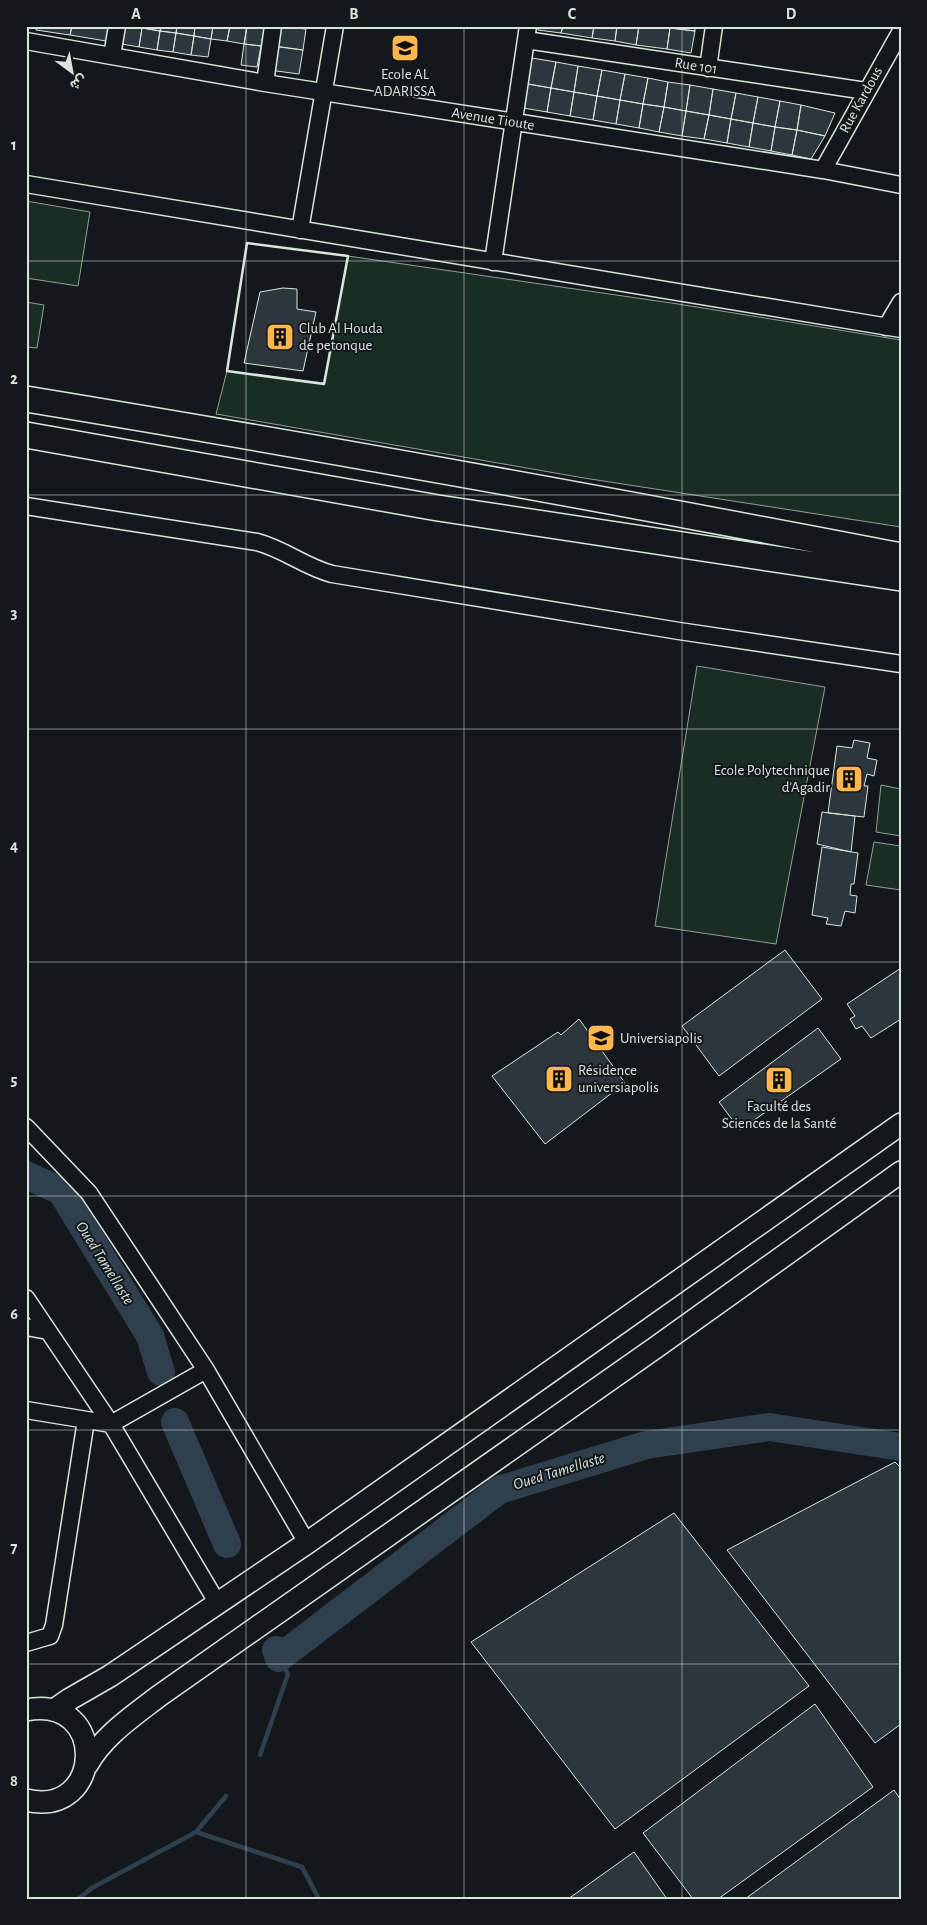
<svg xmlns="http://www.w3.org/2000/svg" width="927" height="1925" font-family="'Alegreya Sans',Vazirmatn,sans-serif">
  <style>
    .green { fill: #1a2d24; stroke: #939e99 }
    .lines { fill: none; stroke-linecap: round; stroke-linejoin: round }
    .stream { stroke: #2f3f4d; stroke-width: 4.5 }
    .river { stroke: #2f3f4d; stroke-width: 28 }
    .building { fill: #2c363c; stroke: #d8e6dc }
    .minor-casing { stroke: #d8e6dc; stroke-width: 19 }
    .major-casing { stroke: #d8e6dc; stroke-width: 24 }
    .highway-casing { stroke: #d8e6dc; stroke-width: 28 }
    .minor { stroke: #14181c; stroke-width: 16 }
    .major { stroke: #14181c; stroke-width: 21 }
    .highway { stroke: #14181c; stroke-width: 25 }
    .wall { stroke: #d8e6dc; stroke-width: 2.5 }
    .grid { fill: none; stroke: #d8e6dc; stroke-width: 1; stroke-opacity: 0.55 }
    .labels { text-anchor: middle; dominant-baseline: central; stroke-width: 4; stroke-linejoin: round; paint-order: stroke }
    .street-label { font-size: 15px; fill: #d8e6dc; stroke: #14181c }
    .poi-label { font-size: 15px; fill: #d8e6dc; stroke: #14181c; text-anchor: start }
    .water-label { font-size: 16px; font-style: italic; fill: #d8e6dc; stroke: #14181c }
    .neatline { fill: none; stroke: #d8e6dc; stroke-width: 2 }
    .grid-label { font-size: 16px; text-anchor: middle; font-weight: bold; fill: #d8e6dc }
  </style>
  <rect width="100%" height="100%" fill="#14181c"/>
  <path class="green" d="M26,201L90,212L78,286L26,278Z
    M348,256L678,304L901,340V527L584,478L216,414L227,371L324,383Z
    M26,302L44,305L37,348L26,347Z
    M697,666L825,687L776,944L655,926Z
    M881,785L901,789V836L876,832Z
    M874,842L901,846V890L866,885Z"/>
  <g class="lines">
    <path class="stream" d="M260,1755L288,1674L279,1658
      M196,1832L302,1867L319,1899
      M78,1899L92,1888L196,1832L226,1796"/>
    <path class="river" d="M26,1175L61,1191L150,1336L161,1372
      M175,1422L227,1544
      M276,1650L279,1658L499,1490L646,1445L769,1427L901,1447"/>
  </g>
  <path class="building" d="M37,26H72L70,35L36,30Z
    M72,26H109L106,41L70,35Z
    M125,26L142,28L139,47L122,44Z
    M143,26H161L160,31L142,28Z
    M161,26H177L176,33L160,31Z
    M177,26H195L194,36L176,33Z
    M195,26H213L211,39L194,36Z
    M213,26H230L227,41L211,39Z
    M230,26H247L244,44L227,41Z
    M247,26L264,29L261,46L244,44Z
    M276,26L306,29L303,50L273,46Z
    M538,26H563L561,33L538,30Z
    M563,26H594L592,38L561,33Z
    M594,26H617L615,41L592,38Z
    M617,26H639L636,45L615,41Z
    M639,26L670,28L667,49L636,45Z
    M670,26H695V31L670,28Z
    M142,28L160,31L157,50L139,47Z
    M670,28L695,31L691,53L667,49Z
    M160,31L176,33L173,52L157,50Z
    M176,33L194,36L191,55L173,52Z
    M194,36L211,39L208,57L191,55Z
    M244,44L261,46L257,67L241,65Z
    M273,46L303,50L299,74L269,70Z
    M532,58L556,62L551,88L528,84Z
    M556,62L578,66L574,92L551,88Z
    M578,66L602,70L597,96L574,92Z
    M602,70L625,74L620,100L597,96Z
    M625,74L648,78L643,104L620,100Z
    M648,78L668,82L664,107L643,104Z
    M668,82L690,85L686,111L664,107Z
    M528,84L551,88L547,112L523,108Z
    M690,85L713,89L709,115L686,111Z
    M551,88L574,92L570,116L547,112Z
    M713,89L736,93L731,119L709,115Z
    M574,92L597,96L593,120L570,116Z
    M736,93L758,97L753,123L731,119Z
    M597,96L620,100L616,124L593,120Z
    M758,97L780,101L775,127L753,123Z
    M620,100L643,104L639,128L616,124Z
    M780,101L801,105L797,130L775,127Z
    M643,104L664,107L659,132L639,128Z
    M801,105L835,113L825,136L797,130Z
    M664,107L686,111L682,136L659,132Z
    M686,111L709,115L704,139L682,136Z
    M709,115L731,119L727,143L704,139Z
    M731,119L753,123L749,147L727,143Z
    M753,123L775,127L771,151L749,147Z
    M775,127L797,130L792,155L771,151Z
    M797,130L825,136L811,159L792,155Z
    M283,288L297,289V309L316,312L303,371L244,363L260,292Z
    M854,740L870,743L867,758L877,760L874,776L867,774L864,786H868L864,817L828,813L837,746L852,748Z
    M822,812L855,816L851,852L817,844Z
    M822,847L858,853L854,884H851L850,895L857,896L855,913L845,911L841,926L826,924L828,918L812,915Z
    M785,950L822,999L719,1076L682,1026Z
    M901,968V1019L871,1038L862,1026L856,1029L850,1019L855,1016L847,1004Z
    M579,1019L625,1083L545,1144L492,1076L558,1032L561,1035Z
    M818,1028L841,1059L740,1130L719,1102Z
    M895,1462L901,1468V1724L875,1743L727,1550Z
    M674,1513L809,1686L615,1829L471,1642Z
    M815,1704L873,1787L718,1899H693L643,1833Z
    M894,1790L901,1800V1899H745Z
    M634,1852L667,1899H568Z"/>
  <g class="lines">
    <defs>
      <path id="minor" d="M526,40L866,91
        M26,41L265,83L823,170L901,185
        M112,56L117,26
        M708,68L714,26
        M265,83L273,26
        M823,170L901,31
        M26,184L901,329
        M300,230L335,26
        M493,262L528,26
        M886,327L901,302
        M26,506L257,542C284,549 305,567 332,574L679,631L901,664
        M26,1127L89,1193L206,1370L307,1543
        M26,1298L111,1424L218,1604
        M26,1327L48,1331
        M26,1410L111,1424L206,1370
        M26,1643L50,1636L54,1625L86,1420"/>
      <path id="major" d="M26,1710C109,1694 104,1819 26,1800
        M54,1710L70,1699L110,1676L307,1543L901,1124
        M87,1765C103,1736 133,1716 159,1696L655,1348L901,1172"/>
      <path id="highway" d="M26,399C318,447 610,500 901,556
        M26,435L438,508L901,578"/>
    </defs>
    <use href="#minor" class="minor-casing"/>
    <use href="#major" class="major-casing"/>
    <use href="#highway" class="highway-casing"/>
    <use href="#minor" class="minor"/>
    <use href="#major" class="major"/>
    <use href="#highway" class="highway"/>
    <path class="wall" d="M247,243L348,256L324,384L227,371Z"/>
  </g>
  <path class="grid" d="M246,26V1899M464,26V1899M682,26V1899M26,261H901M26,495H901M26,729H901M26,962H901M26,1196H901M26,1430H901M26,1664H901"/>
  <defs>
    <symbol id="school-square" viewBox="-11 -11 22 22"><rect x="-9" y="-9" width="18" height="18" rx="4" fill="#ffb74d" stroke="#14181c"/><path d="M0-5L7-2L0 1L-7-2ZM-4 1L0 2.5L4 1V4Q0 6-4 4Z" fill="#111"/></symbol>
    <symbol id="building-square" viewBox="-11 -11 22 22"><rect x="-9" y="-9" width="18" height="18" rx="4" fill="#ffb74d" stroke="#14181c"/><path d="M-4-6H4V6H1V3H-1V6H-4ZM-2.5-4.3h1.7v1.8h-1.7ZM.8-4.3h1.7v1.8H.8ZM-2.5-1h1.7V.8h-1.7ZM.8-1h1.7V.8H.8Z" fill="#111"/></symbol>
    <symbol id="university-square" viewBox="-11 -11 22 22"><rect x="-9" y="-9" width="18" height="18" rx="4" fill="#ffb74d" stroke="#14181c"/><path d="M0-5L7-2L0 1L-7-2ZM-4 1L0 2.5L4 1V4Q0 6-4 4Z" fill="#111"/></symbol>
  </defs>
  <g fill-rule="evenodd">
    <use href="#school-square" x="389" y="32" width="32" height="32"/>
    <use href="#building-square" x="264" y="321" width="32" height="32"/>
    <use href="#building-square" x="833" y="763" width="32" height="32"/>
    <use href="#university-square" x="585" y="1022" width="32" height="32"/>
    <use href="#building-square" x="543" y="1063" width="32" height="32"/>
    <use href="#building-square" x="763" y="1064" width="32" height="32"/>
  </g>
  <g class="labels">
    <g class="street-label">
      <text transform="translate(696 66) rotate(9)">Rue 101</text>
      <text transform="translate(861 100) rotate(-61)">Rue Kardous</text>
      <text transform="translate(493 119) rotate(9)">Avenue Tioute</text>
    </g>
    <g class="poi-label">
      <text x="405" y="74" text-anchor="middle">Ecole AL<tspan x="405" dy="17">ADARISSA</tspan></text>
      <text x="299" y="328">Club Al Houda<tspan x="299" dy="17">de petonque</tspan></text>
      <text x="830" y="770" text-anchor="end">Ecole Polytechnique<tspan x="830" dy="17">d'Agadir</tspan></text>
      <text x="620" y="1038">Universiapolis</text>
      <text x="578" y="1070">Résidence<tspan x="578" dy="17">universiapolis</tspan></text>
      <text x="779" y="1106" text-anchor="middle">Faculté des<tspan x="779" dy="17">Sciences de la Santé</tspan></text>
    </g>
    <g class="water-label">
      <text transform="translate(105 1263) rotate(58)">Oued Tamellaste</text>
      <text transform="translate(559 1471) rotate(-17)">Oued Tamellaste</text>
    </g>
  </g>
  <rect width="927" height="1925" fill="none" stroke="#14181c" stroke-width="55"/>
  <g transform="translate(72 72) rotate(148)" stroke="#14181c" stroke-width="4" paint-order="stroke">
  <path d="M0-4L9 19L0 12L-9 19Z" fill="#d8e6dc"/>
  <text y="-8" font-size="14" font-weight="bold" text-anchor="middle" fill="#d8e6dc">ش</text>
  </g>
  <rect x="28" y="28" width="872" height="1870" class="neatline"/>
  <g class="grid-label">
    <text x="136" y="19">A</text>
    <text x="354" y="19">B</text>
    <text x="572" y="19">C</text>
    <text x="791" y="19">D</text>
    <text x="14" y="150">1</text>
    <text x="14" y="384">2</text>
    <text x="14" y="618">3</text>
    <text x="14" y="851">4</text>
    <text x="14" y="1085">5</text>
    <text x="14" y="1319">6</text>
    <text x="14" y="1553">7</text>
    <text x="14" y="1786">8</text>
  </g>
</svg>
